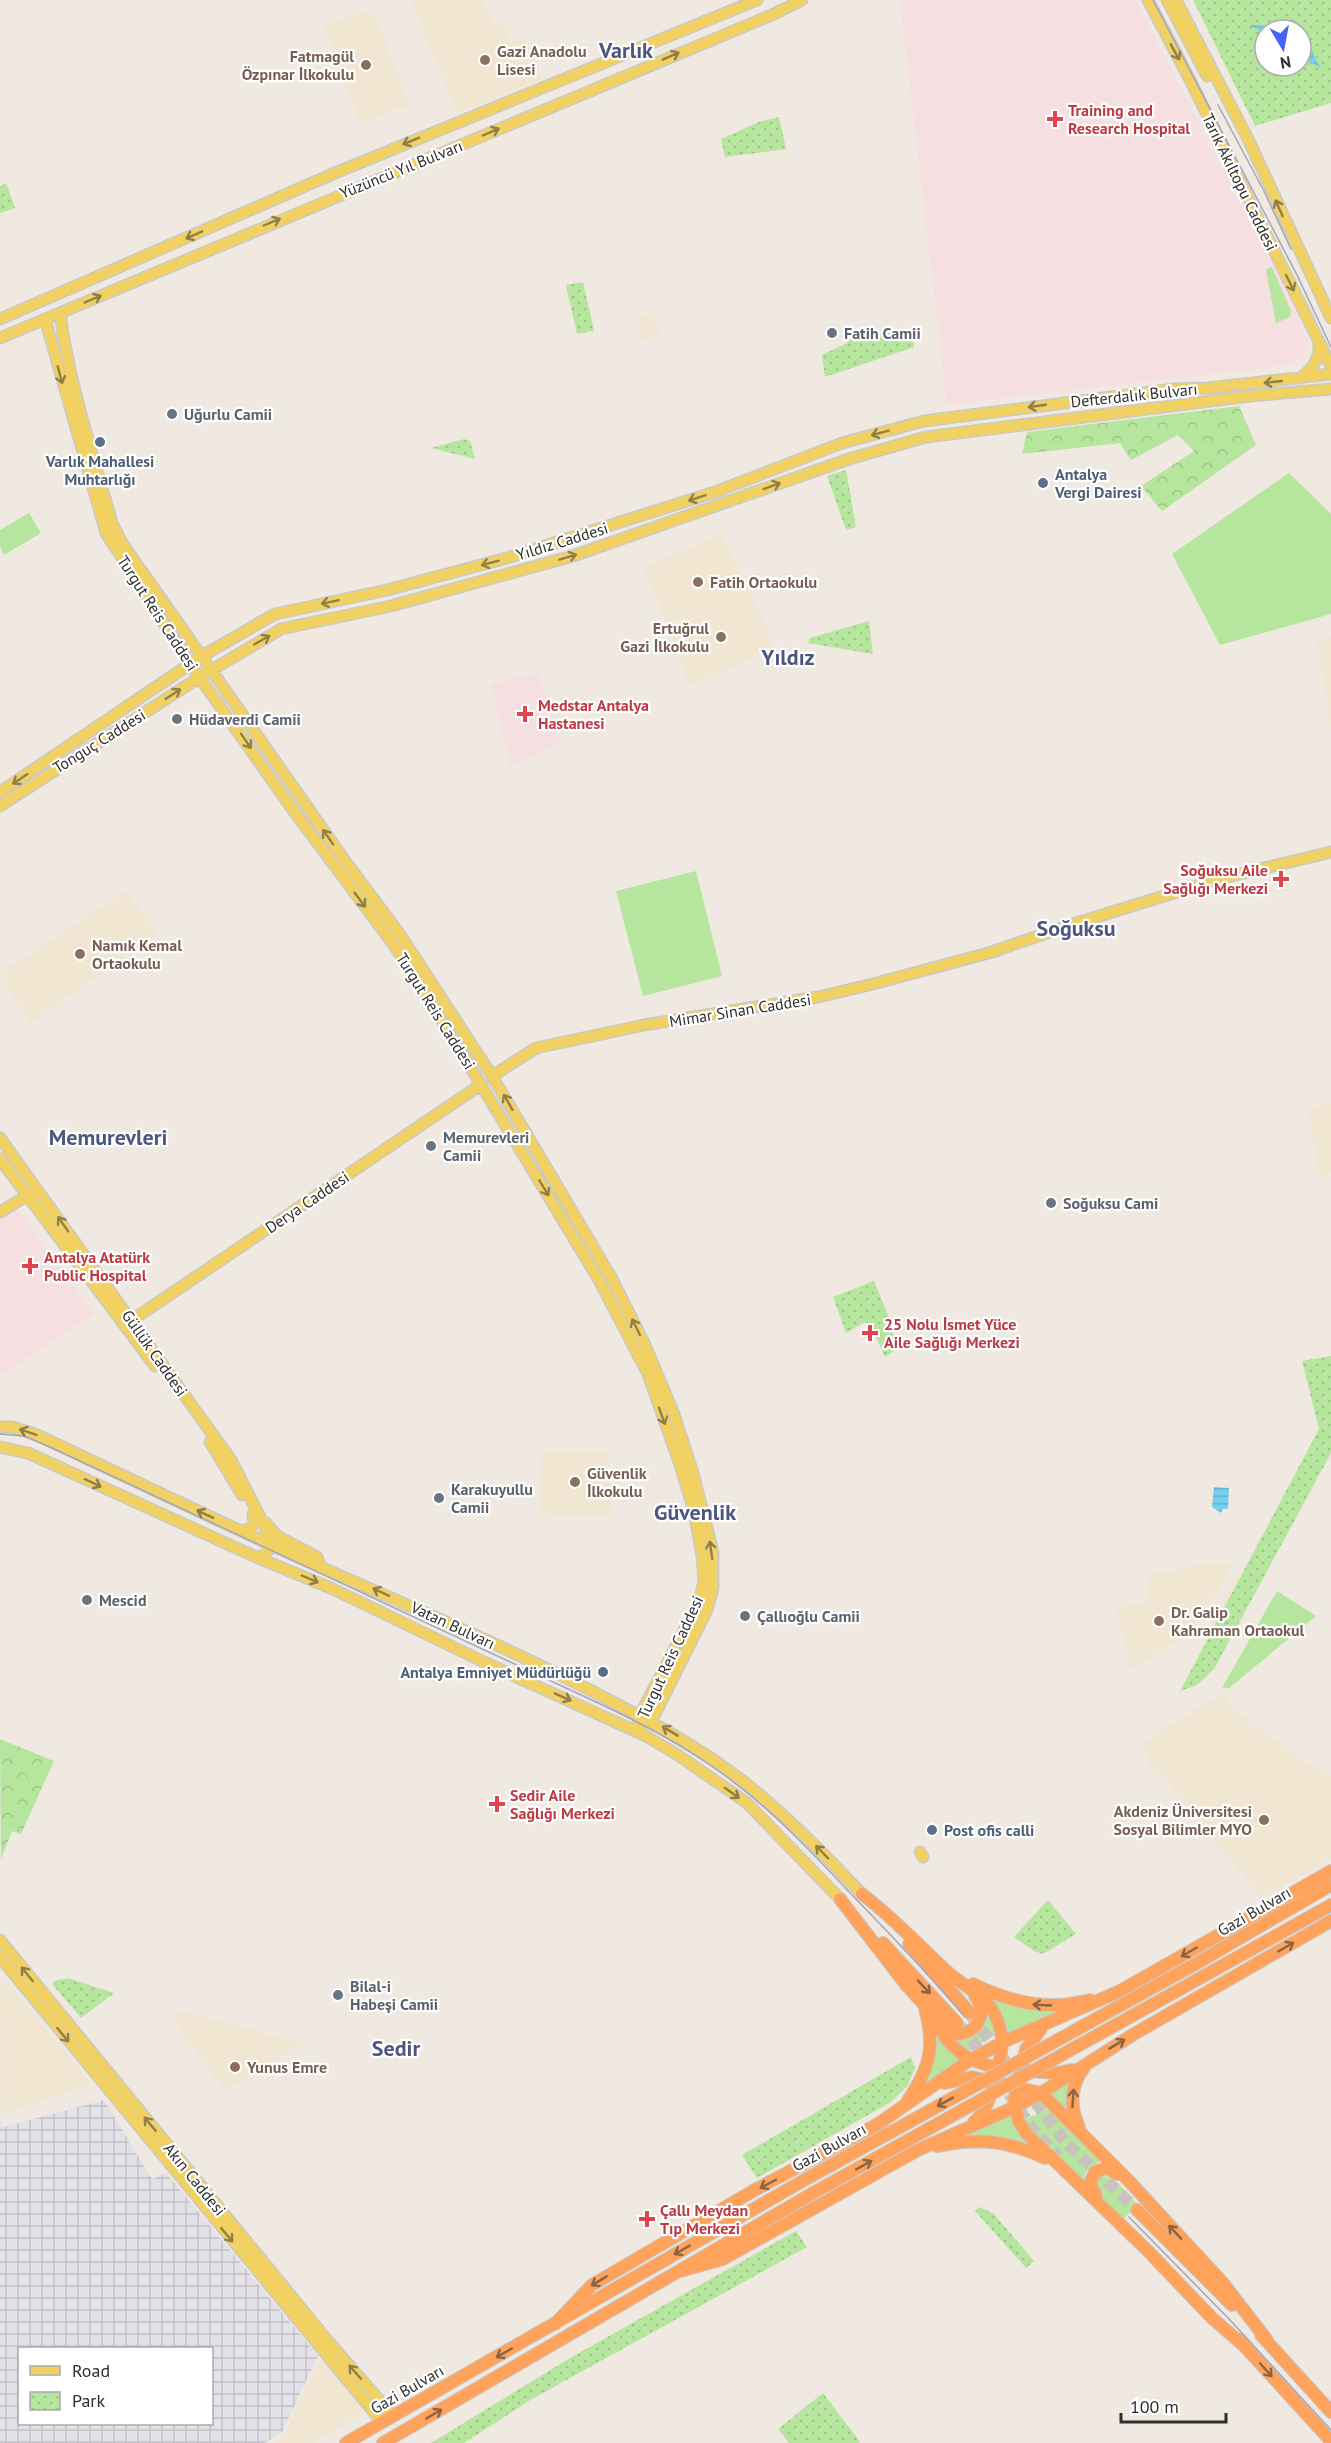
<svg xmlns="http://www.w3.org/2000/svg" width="1331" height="2443" font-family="'PT Sans',sans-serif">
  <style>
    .industrial { fill: url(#industrial-grid); fill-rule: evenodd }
    .education { fill: #f0e6d1 }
    .medical { fill: #f5dfe0 }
    .grass { fill: #b6e59e }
    .forest { fill: url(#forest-crowns) }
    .park { fill: url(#park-dots); fill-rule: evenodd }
    .water { fill: url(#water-rules) }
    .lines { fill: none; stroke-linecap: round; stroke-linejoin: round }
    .highway-tunnel { stroke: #c8c4bd; stroke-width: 12; stroke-dasharray: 12 6; stroke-linecap: butt }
    .major-casing { stroke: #c9c9c9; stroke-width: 13 }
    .highway-casing { stroke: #c9c9c9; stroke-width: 14 }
    .major { stroke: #f2d163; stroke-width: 10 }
    .highway { stroke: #ffa35c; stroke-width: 12 }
    .tram { stroke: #a3a6b8; stroke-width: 1.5 }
    .highway-bridge-casing { stroke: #c9c9c9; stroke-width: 14; stroke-linecap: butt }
    .highway-bridge { stroke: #ffa35c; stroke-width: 12 }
    .oneway { stroke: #908048 }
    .oneway2 { stroke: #8c6343 }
    .education-dot { fill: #8d6e63; stroke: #fff; stroke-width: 2 }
    .health-dot { fill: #e0444e; stroke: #fff; stroke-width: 2 }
    .worship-dot { fill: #6b7280; stroke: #fff; stroke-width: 2 }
    .service-dot { fill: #5c6f8a; stroke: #fff; stroke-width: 2 }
    .labels { text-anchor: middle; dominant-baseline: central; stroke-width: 4.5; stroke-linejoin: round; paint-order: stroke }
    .education-label { font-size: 16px; font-weight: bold; fill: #785e54; stroke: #fff; text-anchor: start }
    .health-label { font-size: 16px; font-weight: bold; fill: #be3a42; stroke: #fff; text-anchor: start }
    .street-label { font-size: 16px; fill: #2e2e2e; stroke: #fff }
    .worship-label { font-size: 16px; font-weight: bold; fill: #5b616d; stroke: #fff; text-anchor: start }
    .service-label { font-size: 16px; font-weight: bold; fill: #4e5e75; stroke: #fff; text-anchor: start }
    .district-label { font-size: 22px; font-weight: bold; fill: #4d5680; stroke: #fff }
  </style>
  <defs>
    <pattern id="industrial-grid" width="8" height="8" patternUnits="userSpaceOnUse" patternTransform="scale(1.5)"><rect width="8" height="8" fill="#e3e1e8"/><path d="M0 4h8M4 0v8" fill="none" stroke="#c3c1c7"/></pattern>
    <pattern id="forest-crowns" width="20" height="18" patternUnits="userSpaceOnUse" patternTransform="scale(1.5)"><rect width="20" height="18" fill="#b6e59e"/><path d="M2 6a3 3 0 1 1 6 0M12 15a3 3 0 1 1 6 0" fill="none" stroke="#9dc588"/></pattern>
    <pattern id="park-dots" width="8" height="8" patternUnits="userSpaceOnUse" patternTransform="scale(1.5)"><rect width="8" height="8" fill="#b6e59e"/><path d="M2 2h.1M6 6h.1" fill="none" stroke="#9dc588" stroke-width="1.8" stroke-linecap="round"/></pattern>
    <pattern id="water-rules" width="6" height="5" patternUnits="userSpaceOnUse" patternTransform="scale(1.5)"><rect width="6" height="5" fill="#75cff0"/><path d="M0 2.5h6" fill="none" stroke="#66b2ce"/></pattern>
  </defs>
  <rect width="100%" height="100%" fill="#efe9e1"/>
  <path class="industrial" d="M104,2100L152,2179L166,2173L318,2356L282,2432L265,2443H0V2120L4,2127ZM20,2348H212V2424H20Z"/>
  <path class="education" d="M411,0H484L494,26L503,23L511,41L524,36L542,79L457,113Z
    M373,8L409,105L360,123L324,26Z
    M653,312L659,336L643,340L637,316Z
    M723,534L775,647L690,686L644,567Z
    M1331,637V729L1317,641Z
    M127,891L157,934L31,1023L0,977V973Z
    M1331,1103V1173L1320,1176L1308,1108Z
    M542,1451H608L612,1517L538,1513Z
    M1215,1562L1233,1566L1189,1635L1130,1669L1117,1608L1149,1601L1146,1576Z
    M1237,1575L1256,1585L1231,1632L1211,1623Z
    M1222,1693L1232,1708L1325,1776L1331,1774V1858L1261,1898L1167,1782L1151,1767L1144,1751V1744L1151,1738Z
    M7,1982L92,2084L1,2114L0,1988Z
    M184,2011L301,2044L224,2091L173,2018Z
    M324,2359L364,2412L313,2443H274L283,2437L310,2377Z"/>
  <path class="medical" d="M900,0H1136L1258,239L1279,274L1310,344L1303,358L1280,366L947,405Z
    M538,673L560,743L511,767L491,684Z
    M16,1206L94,1314L0,1377V1217Z"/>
  <path class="grass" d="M1272,267L1291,311L1290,317L1276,323L1266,270Z
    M1289,473L1331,514V614L1220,645L1172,554Z
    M29,513L41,533L4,555L0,547V530Z
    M696,871L722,976L643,996L616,891Z
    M1277,1591L1316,1616L1229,1688H1222Z
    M991,1998L1067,2010L1005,2035L1000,2014Z
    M986,2008L994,2026V2035L965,2053L954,2043V2038Z
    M933,2031L944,2046L961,2060L921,2089Z
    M1073,2076L1070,2112L1049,2093Z
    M1048,2109L1100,2161L1086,2172L1083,2182L1027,2129L1023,2120Z
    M1011,2116L1014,2125L1030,2146L961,2137L1004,2117Z
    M1104,2176L1118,2183L1138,2205L1121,2221L1103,2202L1095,2184L1098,2178Z"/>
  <path class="forest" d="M1239,406L1256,445L1162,511L1141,486L1194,451L1178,435L1131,460L1120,443L1022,454L1027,432Z
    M0,1739L54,1761L21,1834L12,1831L1,1859Z"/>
  <path class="park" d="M1193,0H1331V103L1255,126ZM1265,30H1301V66H1265Z
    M779,117L786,149L725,157L721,139L759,122Z
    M6,183L15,208L0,213V186Z
    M583,282L594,331L577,334L566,285Z
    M911,329L914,347L825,377L822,355L845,344L852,338Z
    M464,439L470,441L475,459L431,448Z
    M846,470L856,527L846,530L827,476Z
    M869,621L873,654L808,643L810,638Z
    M874,1281L892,1325L894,1351L885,1357L875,1335L865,1322L846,1333L833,1297Z
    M1331,1356V1453L1214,1669L1197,1685L1180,1691L1319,1429L1302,1361Z
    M1048,1900L1076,1934L1043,1954L1034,1951L1014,1937Z
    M68,1978L114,1993L81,2018L52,1984L54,1981Z
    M911,2057L915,2068L908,2085L891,2102L757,2178L742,2155Z
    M979,2207L994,2214L1034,2261L1026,2268L975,2211Z
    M796,2231L807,2247L532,2399L464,2443H431L570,2358Z
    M823,2393L860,2442L858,2443H789L778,2429Z"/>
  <path class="water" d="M1291,20C1310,24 1308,53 1322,69L1301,56V30L1291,28L1289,30H1265V34L1250,25L1267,26Z
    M1214,1487L1229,1488L1228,1509H1223L1221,1513L1212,1507Z"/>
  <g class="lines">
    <path class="highway-tunnel" d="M971,2015L1066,2143L1137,2210
      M960,2026L987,2060
      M999,2079L1033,2130L1058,2156"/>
    <defs>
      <path id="major" d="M1148,0L1189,78L1331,366
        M1167,0L1207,76
        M1176,0L1249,141L1331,318
        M60,313C69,384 93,454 112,523L122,543L348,865L401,936L492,1076L611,1277L645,1345L674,1414L693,1473L713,1552V1588L707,1610L652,1720
        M0,319L335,173L757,0
        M45,319L106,533L190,664L293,810L391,941L423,989L599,1280L648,1374L680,1465L694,1511L702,1555L704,1581L699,1602L640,1715L638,1723L642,1733
        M0,338L774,14L802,0
        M1301,378C1313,367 1320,360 1319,343
        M0,792L202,656L275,614L387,590L507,558L715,492L842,443L924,421L1174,389L1208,388L1331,374
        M0,806L200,677L281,629L391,606L573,556L849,459L926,437L1250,396L1331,389
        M492,1076L536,1048L644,1025L818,997L873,984L992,952L1067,926L1219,879L1331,852
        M0,1138L231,1460L267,1531L270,1544L267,1552L263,1556L256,1557
        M0,1159L155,1366
        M0,1212L33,1192
        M132,1320L482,1084
        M0,1427H12L35,1434C129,1478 223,1524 318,1566C407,1605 497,1643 584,1687C640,1716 694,1743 744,1782C787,1816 825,1855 862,1894
        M210,1442L242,1495
        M0,1447L28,1453L256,1557L333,1589L486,1663L644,1735L678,1755L747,1803L840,1899
        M266,1523L277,1536L317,1557L321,1567
        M243,1531L251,1528L254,1523L253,1514
        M920,1852L923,1857
        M0,1940L328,2341L393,2416
        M0,1957L382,2422"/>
      <path id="highway" d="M862,1894C895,1919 921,1948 951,1975C967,1988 986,1996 995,2015C1007,2038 1001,2058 994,2082C990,2097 987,2111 974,2122
        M840,1899L907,1986L950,2033C974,2039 990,2015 975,1996
        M883,1943L957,2023
        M909,1944L970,2013
        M1199,1962L1331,1885
        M1202,1977L1331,1905
        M973,1984C1012,2003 1048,2011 1090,2000
        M939,2029C957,2056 974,2064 1006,2069
        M1041,2029L1026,2049L1014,2101L1019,2122L1027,2134L1147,2250L1212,2318L1242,2344
        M1026,2071L1058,2073L1071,2070
        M945,2083L972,2077L1041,2093L1129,2181L1223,2283L1267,2340
        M907,2102C929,2069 936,2048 925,2009
        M1079,2127C1070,2107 1069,2087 1084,2068
        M937,2146C980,2138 1006,2140 1045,2158
        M1096,2195L1090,2183L1095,2172L1106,2168L1117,2174
        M1137,2210L1232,2305
        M677,2272L723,2259L918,2150L1015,2107L1041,2093L1134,2034L1331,1921
        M555,2324L592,2285L753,2191L878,2124L970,2060L1003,2042L1120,1991L1331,1871
        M1261,2335L1331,2412
        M1238,2339L1331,2441
        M346,2443L806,2179
        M383,2443L813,2193"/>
    </defs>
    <use href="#major" class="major-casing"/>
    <use href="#highway" class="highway-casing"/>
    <use href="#major" class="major"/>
    <use href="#highway" class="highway"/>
    <path class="tram" d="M1153,0L1297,275L1331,347
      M1218,105L1264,191L1291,249
      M0,1434L24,1436L50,1447L566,1688C616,1711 665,1734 710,1765C765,1802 809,1849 854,1897C892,1936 930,1976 965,2017
      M1129,2217L1230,2320L1331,2430"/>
    <defs>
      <path id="highway-bridge" d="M806,2179L1199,1962
        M813,2193L1202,1977"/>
    </defs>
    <use href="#highway-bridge" class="highway-bridge-casing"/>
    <use href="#highway-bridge" class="highway-bridge"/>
  </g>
  <defs><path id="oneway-shaft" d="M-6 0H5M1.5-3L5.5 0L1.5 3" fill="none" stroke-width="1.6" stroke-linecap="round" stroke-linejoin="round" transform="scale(1.5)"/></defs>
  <g class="oneway">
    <use href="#oneway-shaft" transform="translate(1175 52) rotate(61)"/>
    <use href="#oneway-shaft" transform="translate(671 56) rotate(-24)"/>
    <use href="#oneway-shaft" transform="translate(491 132) rotate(-23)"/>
    <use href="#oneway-shaft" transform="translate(411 141) rotate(158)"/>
    <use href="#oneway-shaft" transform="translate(1279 208) rotate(-114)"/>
    <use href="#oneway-shaft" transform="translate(272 222) rotate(-23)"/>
    <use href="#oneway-shaft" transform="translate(194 235) rotate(156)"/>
    <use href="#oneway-shaft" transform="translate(1290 283) rotate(64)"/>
    <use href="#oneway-shaft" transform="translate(93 299) rotate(-23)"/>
    <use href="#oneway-shaft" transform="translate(60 375) rotate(75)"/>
    <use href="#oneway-shaft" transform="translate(1273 382) rotate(174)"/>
    <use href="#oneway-shaft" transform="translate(1037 406) rotate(172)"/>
    <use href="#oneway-shaft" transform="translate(880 433) rotate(165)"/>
    <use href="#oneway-shaft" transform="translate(772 486) rotate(-20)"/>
    <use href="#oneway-shaft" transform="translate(697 498) rotate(161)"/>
    <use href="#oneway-shaft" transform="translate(568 557) rotate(-17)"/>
    <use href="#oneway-shaft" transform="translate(490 563) rotate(165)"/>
    <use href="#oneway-shaft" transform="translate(330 602) rotate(168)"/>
    <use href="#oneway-shaft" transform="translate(262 640) rotate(-30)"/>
    <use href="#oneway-shaft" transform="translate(173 694) rotate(-33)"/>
    <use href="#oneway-shaft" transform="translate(246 741) rotate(55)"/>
    <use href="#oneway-shaft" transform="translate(20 779) rotate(146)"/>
    <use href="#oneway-shaft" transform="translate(328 837) rotate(-125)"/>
    <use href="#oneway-shaft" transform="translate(360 900) rotate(53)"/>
    <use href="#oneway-shaft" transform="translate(508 1102) rotate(-120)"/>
    <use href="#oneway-shaft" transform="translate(544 1188) rotate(59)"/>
    <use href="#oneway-shaft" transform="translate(63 1224) rotate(-125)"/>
    <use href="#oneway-shaft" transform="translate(636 1327) rotate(-116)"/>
    <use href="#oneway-shaft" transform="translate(662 1416) rotate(70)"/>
    <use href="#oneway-shaft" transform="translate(28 1432) rotate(-161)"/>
    <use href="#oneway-shaft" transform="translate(93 1483) rotate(25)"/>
    <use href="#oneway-shaft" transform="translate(205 1514) rotate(-155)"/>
    <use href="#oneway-shaft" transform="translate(711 1550) rotate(-98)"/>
    <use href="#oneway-shaft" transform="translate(310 1579) rotate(23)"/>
    <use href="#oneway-shaft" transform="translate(381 1592) rotate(-155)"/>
    <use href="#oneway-shaft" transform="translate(563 1697) rotate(24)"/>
    <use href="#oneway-shaft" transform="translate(670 1731) rotate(-149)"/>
    <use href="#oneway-shaft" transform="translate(732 1793) rotate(35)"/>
    <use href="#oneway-shaft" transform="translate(822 1852) rotate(-134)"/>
    <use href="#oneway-shaft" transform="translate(27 1974) rotate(-129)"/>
    <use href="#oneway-shaft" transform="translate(63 2035) rotate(51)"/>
    <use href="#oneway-shaft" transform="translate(150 2124) rotate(-130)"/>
    <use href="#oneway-shaft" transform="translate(227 2235) rotate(50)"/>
    <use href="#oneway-shaft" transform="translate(355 2372) rotate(-131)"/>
  </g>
  <g class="oneway2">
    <use href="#oneway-shaft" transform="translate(1286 1947) rotate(-30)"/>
    <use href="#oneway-shaft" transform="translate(1189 1952) rotate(150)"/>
    <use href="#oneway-shaft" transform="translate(924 1987) rotate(47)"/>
    <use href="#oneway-shaft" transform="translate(1042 2005) rotate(-177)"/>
    <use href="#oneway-shaft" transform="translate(1117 2044) rotate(-31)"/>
    <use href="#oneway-shaft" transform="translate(1073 2098) rotate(-86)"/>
    <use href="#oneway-shaft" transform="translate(945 2102) rotate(151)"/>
    <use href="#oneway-shaft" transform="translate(864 2165) rotate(-29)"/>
    <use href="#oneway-shaft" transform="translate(768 2184) rotate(152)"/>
    <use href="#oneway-shaft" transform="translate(1175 2232) rotate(-133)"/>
    <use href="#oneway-shaft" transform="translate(682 2250) rotate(150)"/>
    <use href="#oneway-shaft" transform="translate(599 2281) rotate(149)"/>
    <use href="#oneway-shaft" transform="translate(504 2353) rotate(150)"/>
    <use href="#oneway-shaft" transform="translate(1266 2370) rotate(48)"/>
    <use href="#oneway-shaft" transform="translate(434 2414) rotate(-30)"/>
  </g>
  <g class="education-dot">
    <circle cx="485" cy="60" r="6"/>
    <circle cx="366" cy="65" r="6"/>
    <circle cx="698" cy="582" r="6"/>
    <circle cx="721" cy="637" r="6"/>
    <circle cx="80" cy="954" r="6"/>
    <circle cx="575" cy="1482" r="6"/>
    <circle cx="1159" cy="1621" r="6"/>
    <circle cx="1264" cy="1820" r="6"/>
    <circle cx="235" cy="2067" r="6"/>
  </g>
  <g class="health-dot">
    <path d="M1052 110h6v6h6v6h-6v6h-6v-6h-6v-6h6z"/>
    <path d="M522 705h6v6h6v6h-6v6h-6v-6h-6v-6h6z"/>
    <path d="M1278 870h6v6h6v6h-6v6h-6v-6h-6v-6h6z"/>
    <path d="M27 1257h6v6h6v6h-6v6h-6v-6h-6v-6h6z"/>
    <path d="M867 1324h6v6h6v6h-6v6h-6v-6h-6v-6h6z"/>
    <path d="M494 1795h6v6h6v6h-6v6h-6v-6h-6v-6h6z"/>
    <path d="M644 2210h6v6h6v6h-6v6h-6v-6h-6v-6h6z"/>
  </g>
  <g class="worship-dot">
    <circle cx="832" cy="333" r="6"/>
    <circle cx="172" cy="414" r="6"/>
    <circle cx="177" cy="719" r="6"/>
    <circle cx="431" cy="1146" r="6"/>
    <circle cx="1051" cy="1203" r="6"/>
    <circle cx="439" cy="1498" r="6"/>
    <circle cx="87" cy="1600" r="6"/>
    <circle cx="745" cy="1616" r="6"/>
    <circle cx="338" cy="1995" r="6"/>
  </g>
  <g class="service-dot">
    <circle cx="100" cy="442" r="6"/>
    <circle cx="1043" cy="483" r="6"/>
    <circle cx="603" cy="1672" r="6"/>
    <circle cx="932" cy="1830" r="6"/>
  </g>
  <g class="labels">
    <g class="education-label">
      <text x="497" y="51">Gazi Anadolu<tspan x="497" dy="18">Lisesi</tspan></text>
      <text x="354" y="56" text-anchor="end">Fatmagül<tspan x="354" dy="18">Özpınar İlkokulu</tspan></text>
      <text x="710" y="582">Fatih Ortaokulu</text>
      <text x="709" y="628" text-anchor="end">Ertuğrul<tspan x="709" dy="18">Gazi İlkokulu</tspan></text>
      <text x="92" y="945">Namık Kemal<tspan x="92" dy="18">Ortaokulu</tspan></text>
      <text x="587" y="1473">Güvenlik<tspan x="587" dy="18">İlkokulu</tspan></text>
      <text x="1171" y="1612">Dr. Galip<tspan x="1171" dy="18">Kahraman Ortaokul</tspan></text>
      <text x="1252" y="1811" text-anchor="end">Akdeniz Üniversitesi<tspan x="1252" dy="18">Sosyal Bilimler MYO</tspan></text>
      <text x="247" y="2067">Yunus Emre</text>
    </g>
    <g class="health-label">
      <text x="1068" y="110">Training and<tspan x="1068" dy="18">Research Hospital</tspan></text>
      <text x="538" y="705">Medstar Antalya<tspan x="538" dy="18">Hastanesi</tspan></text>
      <text x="1268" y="870" text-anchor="end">Soğuksu Aile<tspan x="1268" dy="18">Sağlığı Merkezi</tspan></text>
      <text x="44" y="1257">Antalya Atatürk<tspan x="44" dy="18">Public Hospital</tspan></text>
      <text x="884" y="1324">25 Nolu İsmet Yüce<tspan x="884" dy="18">Aile Sağlığı Merkezi</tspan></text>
      <text x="510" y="1795">Sedir Aile<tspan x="510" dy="18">Sağlığı Merkezi</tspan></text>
      <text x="660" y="2210">Çallı Meydan<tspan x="660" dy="18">Tıp Merkezi</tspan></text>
    </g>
    <g class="street-label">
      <text transform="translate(401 169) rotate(-22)">Yüzüncü Yıl Bulvarı</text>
      <text transform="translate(1240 182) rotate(64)">Tarık Akıltopu Caddesi</text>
      <text transform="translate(1134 395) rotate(-6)">Defterdalık Bulvarı</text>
      <text transform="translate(562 541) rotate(-17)">Yıldız Caddesi</text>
      <text transform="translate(158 613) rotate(57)">Turgut Reis Caddesi</text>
      <text transform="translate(99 741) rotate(-32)">Tonguç Caddesi</text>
      <text transform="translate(740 1010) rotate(-9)">Mimar Sinan Caddesi</text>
      <text transform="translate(436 1011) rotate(58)">Turgut Reis Caddesi</text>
      <text transform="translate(307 1202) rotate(-34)">Derya Caddesi</text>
      <text transform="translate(155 1353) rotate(55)">Güllük Caddesi</text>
      <text transform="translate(453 1625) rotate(25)">Vatan Bulvarı</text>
      <text transform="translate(670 1657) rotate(-65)">Turgut Reis Caddesi</text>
      <text transform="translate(1254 1911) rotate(-30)">Gazi Bulvarı</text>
      <text transform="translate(829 2147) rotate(-29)">Gazi Bulvarı</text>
      <text transform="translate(195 2179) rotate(51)">Akın Caddesi</text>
      <text transform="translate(407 2389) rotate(-30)">Gazi Bulvarı</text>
    </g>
    <g class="worship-label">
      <text x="844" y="333">Fatih Camii</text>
      <text x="184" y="414">Uğurlu Camii</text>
      <text x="189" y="719">Hüdaverdi Camii</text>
      <text x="443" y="1137">Memurevleri<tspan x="443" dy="18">Camii</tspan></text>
      <text x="1063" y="1203">Soğuksu Cami</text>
      <text x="451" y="1489">Karakuyullu<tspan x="451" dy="18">Camii</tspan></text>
      <text x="99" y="1600">Mescid</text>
      <text x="757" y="1616">Çallıoğlu Camii</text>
      <text x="350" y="1986">Bilal-i<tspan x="350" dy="18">Habeşi Camii</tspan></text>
    </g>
    <g class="service-label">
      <text x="100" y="461" text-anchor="middle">Varlık Mahallesi<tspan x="100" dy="18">Muhtarlığı</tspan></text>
      <text x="1055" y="474">Antalya<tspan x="1055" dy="18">Vergi Dairesi</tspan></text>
      <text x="591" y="1672" text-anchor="end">Antalya Emniyet Müdürlüğü</text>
      <text x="944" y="1830">Post ofis calli</text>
    </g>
    <g class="district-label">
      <text x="626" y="50">Varlık</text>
      <text x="788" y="657">Yıldız</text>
      <text x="1076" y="928">Soğuksu</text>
      <text x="108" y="1137">Memurevleri</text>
      <text x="695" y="1512">Güvenlik</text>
      <text x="396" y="2048">Sedir</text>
    </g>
  </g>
  <rect x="18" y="2347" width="195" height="78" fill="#ffffff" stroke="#ababab" stroke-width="1.5"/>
  <rect x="30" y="2366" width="30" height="9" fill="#f2d163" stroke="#ababab" stroke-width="1.5"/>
  <text x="72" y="2377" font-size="18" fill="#2e2e2e">Road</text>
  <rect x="30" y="2392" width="30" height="18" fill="url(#park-dots)" stroke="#ababab" stroke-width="1.5"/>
  <text x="72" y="2407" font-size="18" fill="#2e2e2e">Park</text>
  <g transform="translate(1283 48) rotate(170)"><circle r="28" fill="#ffffff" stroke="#ababab" stroke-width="1.5"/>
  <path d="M0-4.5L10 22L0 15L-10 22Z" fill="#4264fb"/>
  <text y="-9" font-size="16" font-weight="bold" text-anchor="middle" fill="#2e2e2e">N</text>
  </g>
  <path d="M1121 2413v9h105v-9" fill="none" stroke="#2e2e2e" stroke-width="3"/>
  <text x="1130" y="2413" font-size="18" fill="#2e2e2e" stroke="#ffffff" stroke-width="4.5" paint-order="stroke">100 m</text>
</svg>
